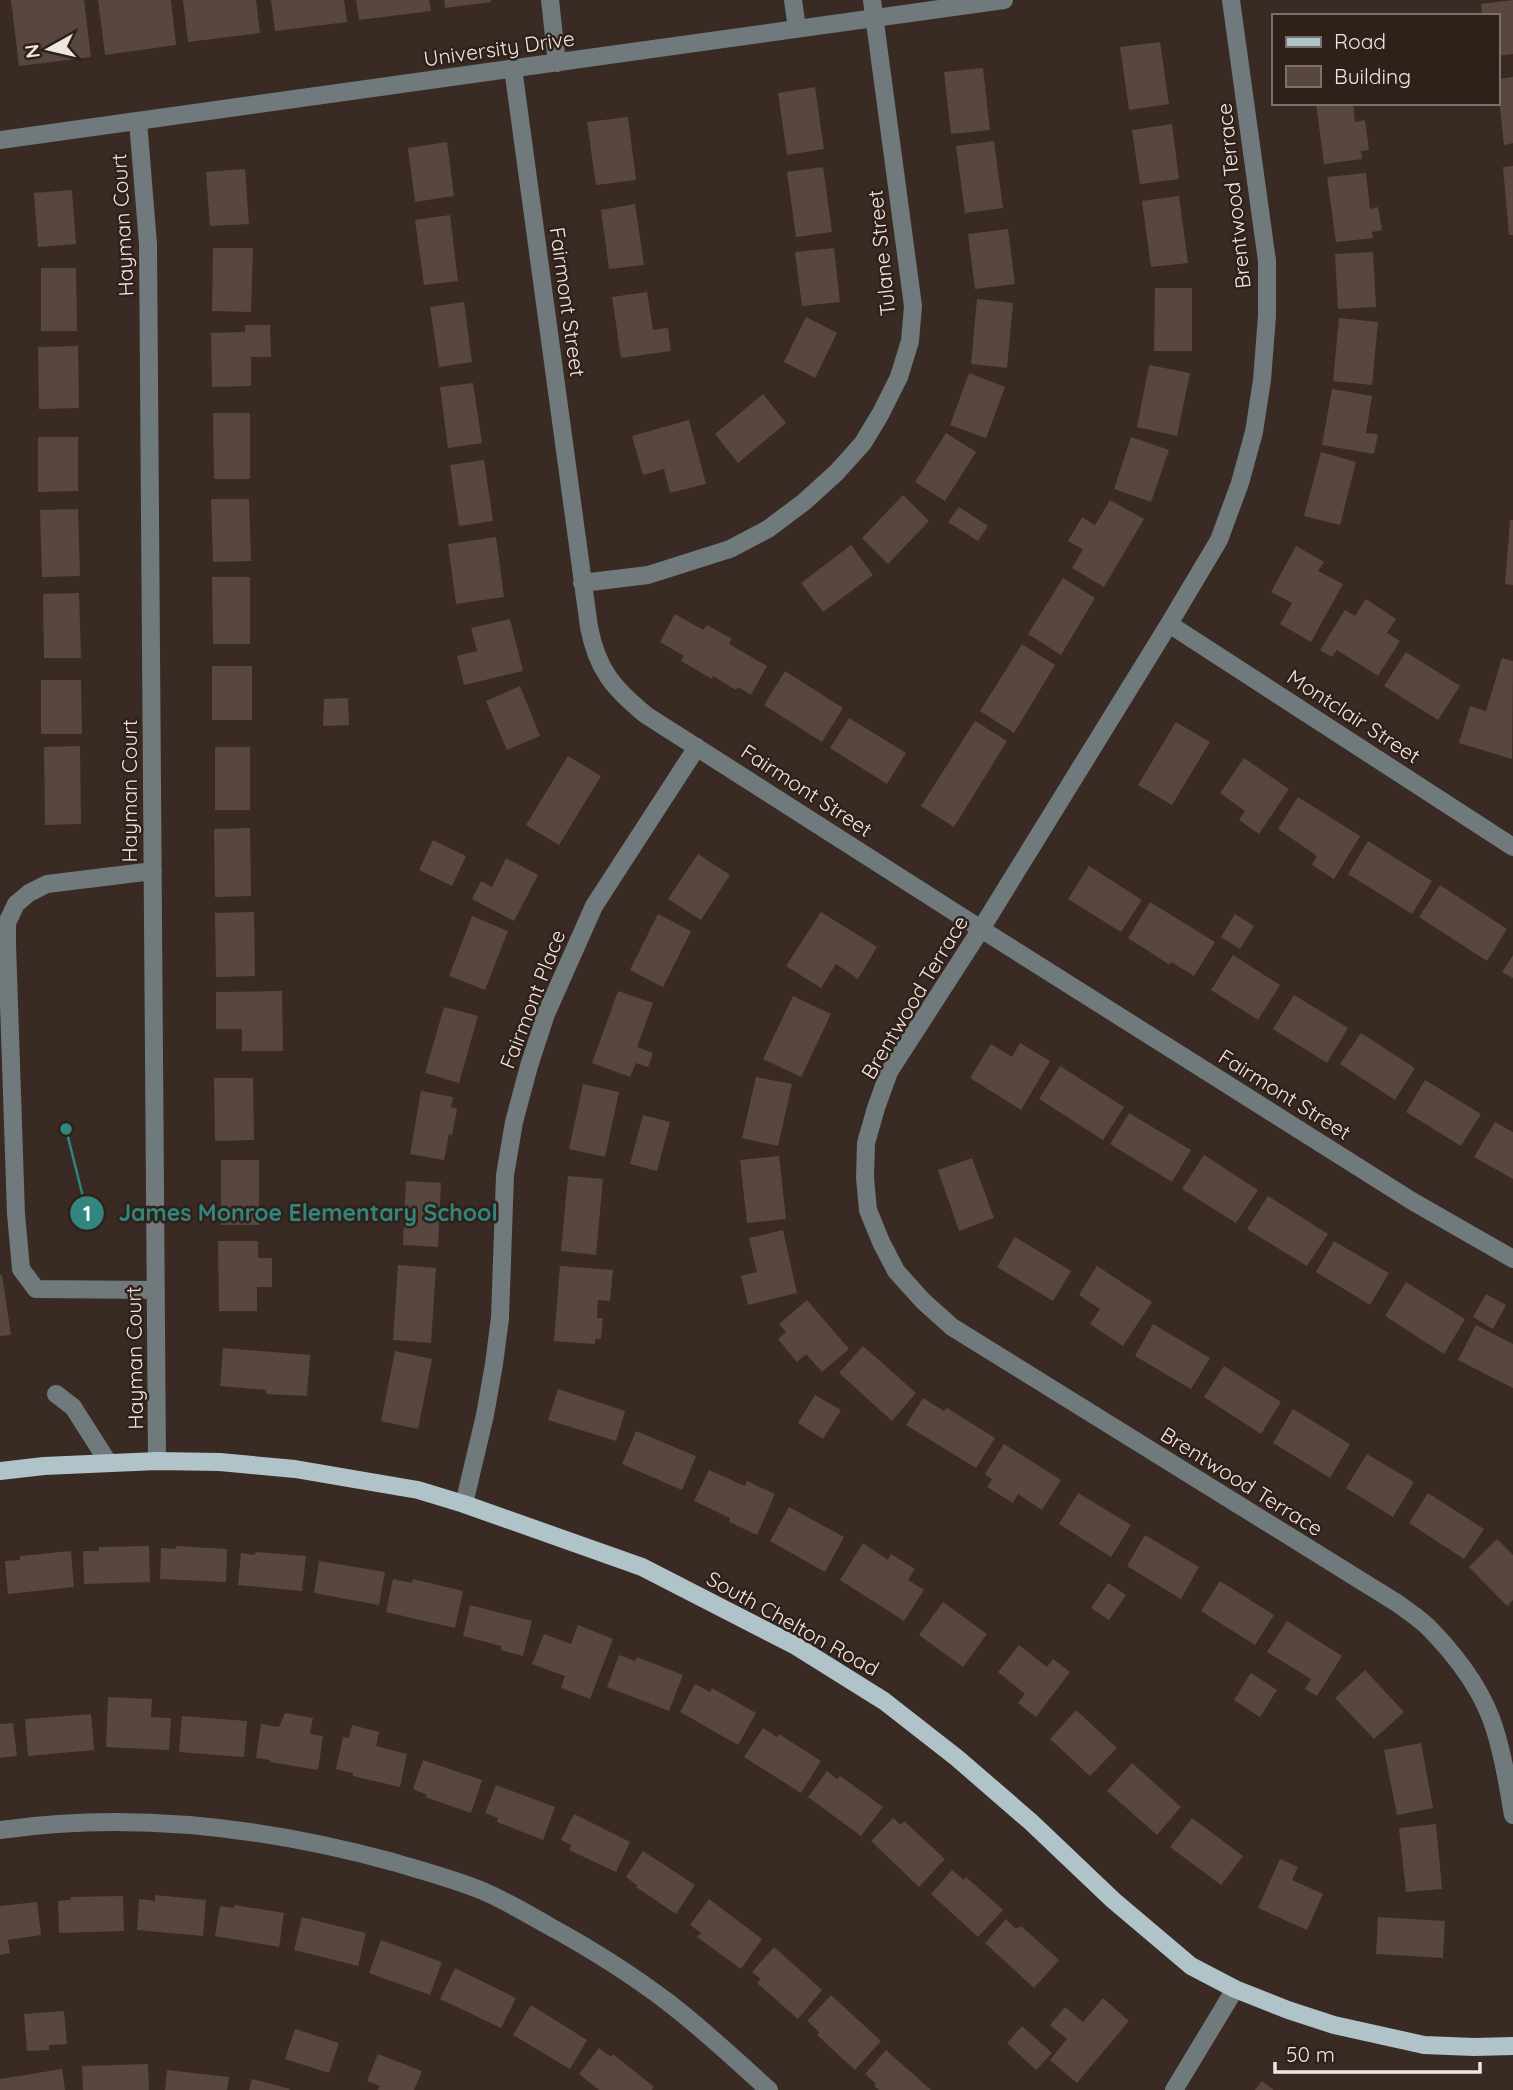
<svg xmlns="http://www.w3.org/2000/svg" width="1513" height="2090" font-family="Quicksand,sans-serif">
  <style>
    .building { fill: #57473f }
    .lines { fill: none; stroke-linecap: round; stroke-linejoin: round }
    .minor { stroke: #70797b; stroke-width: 18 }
    .major { stroke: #b0c3c8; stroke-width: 18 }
    .labels { text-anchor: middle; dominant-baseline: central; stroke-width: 5; stroke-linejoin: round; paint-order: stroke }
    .street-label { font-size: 21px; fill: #f0e6e1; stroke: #2f211a }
    .leader { fill: none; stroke: #31877f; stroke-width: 2.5 }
    .callout-dot { fill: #31877f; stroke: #2f211a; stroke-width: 2.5 }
    .mark-label { font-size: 21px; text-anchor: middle; font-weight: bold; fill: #fff }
    .callout-label { font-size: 23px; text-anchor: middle; font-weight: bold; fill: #31877f; stroke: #2f211a; stroke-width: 5; stroke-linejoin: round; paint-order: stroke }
  </style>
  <rect width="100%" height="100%" fill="#392a23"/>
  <path class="building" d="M11,0H84L91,57L19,66Z
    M98,0H171L176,45L105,55Z
    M183,0H256L260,33L188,42Z
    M271,0H344L347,22L275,31Z
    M356,0H429L431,11L359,20Z
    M444,0H491V2L445,8Z
    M1513,0V54L1497,56V16H1482L1481,4Z
    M1160,42L1169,104L1129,110L1120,47Z
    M983,68L990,130L951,134L944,72Z
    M1513,77V143L1504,145L1497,79Z
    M815,87L824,149L787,155L778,93Z
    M1316,103H1353L1355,122L1365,120L1369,150L1361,151L1362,159L1324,164Z
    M628,117L636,180L596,185L587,122Z
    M1172,124L1179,179L1140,184L1132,130Z
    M994,141L1003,208L965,213L956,146Z
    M447,142L454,196L415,202L408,148Z
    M1513,166V235H1509L1503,167Z
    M823,167L832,232L796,237L787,172Z
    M245,169L249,224L210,226L206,172Z
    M1366,173L1370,209L1378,207L1382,230L1372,232L1373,238L1336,242L1327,177Z
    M72,190L76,244L38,247L34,193Z
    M1179,196L1188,263L1151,267L1142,201Z
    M635,204L644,265L609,269L601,210Z
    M450,215L458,281L424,285L415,220Z
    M1008,229L1015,284L975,289L968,234Z
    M213,248H253L251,312L212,311Z
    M834,248L840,302L802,306L795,252Z
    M1373,252L1376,307L1338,309L1335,254Z
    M41,268H76L77,331H41Z
    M1155,288H1192V351H1154Z
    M647,292L653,330L668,328L671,351L621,358L612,297Z
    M977,299L1013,303L1007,368L971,364Z
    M464,302L472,362L439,367L430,307Z
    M806,317L837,333L815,378L784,362Z
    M1339,318L1378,322L1372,385L1333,381Z
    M245,325H270L271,357H251V386L212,387L211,333L245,332Z
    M78,346L79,408L39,409L38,347Z
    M1149,365L1190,373L1177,436L1137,427Z
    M969,373L1005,387L986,438L950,425Z
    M473,383L482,443L448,448L440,387Z
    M1332,389L1372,396L1366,433L1378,434L1374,454L1322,445Z
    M763,394L786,423L738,463L715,434Z
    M213,413H250V479H214Z
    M689,420L706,484L670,493L664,469L643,475L632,436Z
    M946,433L976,452L945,501L915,482Z
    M38,437H78V491L38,492Z
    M1131,437L1169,450L1151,502L1114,489Z
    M1321,452L1356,462L1340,525L1304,516Z
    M484,460L493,521L459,526L450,465Z
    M903,495L929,521L888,564L862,538Z
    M211,499H249L251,561L213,562Z
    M1110,500L1144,519L1104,587L1072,568L1083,549L1068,541L1082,517L1095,525Z
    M959,507L988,526L978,541L948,522Z
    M78,509L80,576L42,577L40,510Z
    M1510,520H1513V585L1505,584Z
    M496,537L504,597L456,604L448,544Z
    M851,545L873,575L823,612L801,583Z
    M1296,546L1324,562L1318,571L1343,584L1311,642L1280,624L1292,603L1271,592Z
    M212,577H250V644H213Z
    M1063,578L1095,598L1061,655L1028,634Z
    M79,593L81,658H44L43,594Z
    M1366,599L1396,619L1387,633L1400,641L1378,676L1337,650L1332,657L1320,650L1345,610L1355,616Z
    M675,614L703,630L707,625L732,639L729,644L767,666L751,695L738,687L736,690L713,676L712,679L681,661L684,656L660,642Z
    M510,619L523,671L464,685L457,656L477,651L471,628Z
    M1022,644L1055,665L1014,733L980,711Z
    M1406,652L1460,686L1438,720L1384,686Z
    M1502,658L1513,661L1512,759L1459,743L1470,706L1486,711Z
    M212,666H252V720H212Z
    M785,671L843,708L822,742L764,705Z
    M41,680H81L82,734H41Z
    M520,686L540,736L507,750L486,701Z
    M348,698L349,725L323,726L324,699Z
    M849,718L906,753L887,784L830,748Z
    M975,721L1007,741L954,827L921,806Z
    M1176,722L1210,742L1172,805L1138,785Z
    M80,746L81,824L45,825L44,747Z
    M215,747H250V810H215Z
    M568,756L601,776L559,845L526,825Z
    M1244,758L1289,789L1259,834L1239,820L1245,811L1220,793Z
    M1298,797L1360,836L1334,879L1312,865L1317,856L1278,829Z
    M250,828L251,896L215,897L214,829Z
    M433,840L466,856L452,886L419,870Z
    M1368,841L1432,881L1412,914L1348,874Z
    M698,854L730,875L701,920L668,899Z
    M506,858L538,875L514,921L472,899L481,881L492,887Z
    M1089,866L1142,900L1121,932L1068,899Z
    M1440,885L1507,929L1487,961L1419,917Z
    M1150,902L1215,942L1194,976L1171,962L1170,965L1128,938Z
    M254,912L255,976L216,977L215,913Z
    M821,912L877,947L858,979L836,964L821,988L786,966Z
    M658,914L691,931L663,987L630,970Z
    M1235,914L1254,926L1240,949L1221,937Z
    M472,916L508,931L485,990L449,976Z
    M1233,955L1280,985L1258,1020L1211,990Z
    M1513,955V978L1502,972Z
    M282,991L283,1051H242V1029H216V992Z
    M618,991L653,1003L637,1047L653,1053L648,1067L636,1063L630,1077L592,1063Z
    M1294,995L1348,1028L1327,1063L1273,1029Z
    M793,996L831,1014L801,1077L763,1059Z
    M444,1007L478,1016L459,1083L425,1073Z
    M1361,1033L1415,1068L1395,1100L1340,1064Z
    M1020,1043L1050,1061L1021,1110L970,1078L991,1044L1012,1057Z
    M1060,1066L1124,1107L1103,1140L1039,1099Z
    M756,1077L792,1084L778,1146L742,1138Z
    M214,1078H253L254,1140L215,1141Z
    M1425,1080L1481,1114L1461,1146L1406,1112Z
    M583,1084L619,1092L605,1157L569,1149Z
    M421,1091L453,1097L451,1107L457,1109L452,1135L449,1134L444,1160L410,1154Z
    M1129,1113L1191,1150L1172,1182L1110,1144Z
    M643,1115L670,1122L657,1171L630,1164Z
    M1495,1122L1513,1132V1179L1474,1157Z
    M1204,1155L1258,1190L1236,1223L1182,1189Z
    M779,1156L786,1219L747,1223L740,1160Z
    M972,1158L994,1218L959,1231L938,1170Z
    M221,1160H259V1225H221Z
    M568,1176L603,1179L596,1255L561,1251Z
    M406,1181L441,1183L438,1247L403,1245Z
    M1268,1196L1328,1234L1307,1266L1247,1229Z
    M783,1230L797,1293L748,1305L741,1276L757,1272L749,1238Z
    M1015,1237L1071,1271L1053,1301L997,1267Z
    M218,1241H258V1258H272V1287H257V1311H219Z
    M1334,1241L1389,1273L1370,1305L1316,1272Z
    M398,1265L436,1268L431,1343L393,1340Z
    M560,1266L613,1270L610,1301L598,1300L597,1318H603L601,1339H595V1344L554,1341Z
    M1097,1266L1152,1302L1123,1346L1090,1324L1100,1309L1079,1295Z
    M0,1275H2L11,1335L0,1336Z
    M1406,1282L1465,1319L1444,1354L1385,1316Z
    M1486,1294L1506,1305L1493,1329L1473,1317Z
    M807,1300L849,1349L822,1372L806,1354L797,1362L778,1339L786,1332L779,1324Z
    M1153,1324L1210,1358L1191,1389L1135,1356Z
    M1476,1325L1513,1344V1388L1458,1360Z
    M863,1346L916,1393L892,1421L839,1373Z
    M223,1348L310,1355L307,1396L266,1394V1390L220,1386Z
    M395,1351L432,1359L418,1429L381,1421Z
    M1224,1366L1281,1402L1261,1434L1204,1397Z
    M558,1389L625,1411L616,1441L548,1420Z
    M815,1395L841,1410L823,1439L798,1423Z
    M923,1398L944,1411L947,1408L995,1438L976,1468L906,1425Z
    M1293,1409L1350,1444L1330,1478L1273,1443Z
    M636,1431L696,1456L682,1490L622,1464Z
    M1004,1444L1061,1480L1042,1510L1018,1494L1013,1503L987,1487L992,1479L985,1474Z
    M1367,1454L1414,1482L1393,1517L1346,1488Z
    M709,1470L745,1486L747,1481L775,1494L757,1535L729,1522L730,1518L694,1501Z
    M1078,1493L1131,1525L1111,1557L1059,1524Z
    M1428,1493L1484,1529L1464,1559L1409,1523Z
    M789,1507L844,1537L825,1572L770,1541Z
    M1145,1535L1199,1567L1181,1599L1127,1566Z
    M1497,1539L1513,1555V1600L1507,1606L1469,1567Z
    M863,1543L888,1560L891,1554L915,1569L908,1580L924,1590L904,1621L840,1580Z
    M149,1546L150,1582L84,1584L83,1551H99V1547Z
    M176,1546L227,1549L226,1582L160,1579L161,1548L176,1549Z
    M71,1551L74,1587L8,1594L5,1561L20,1560V1556Z
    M256,1552L306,1556L302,1591L238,1585L241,1553L254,1555Z
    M319,1561L385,1572L379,1605L314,1593Z
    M393,1579L412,1583L413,1579L463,1591L455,1628L386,1612Z
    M1220,1581L1274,1615L1255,1645L1201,1611Z
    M1108,1583L1126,1595L1109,1620L1091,1608Z
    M943,1602L987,1634L963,1667L919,1635Z
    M470,1605L532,1621L523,1656L501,1650V1646L463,1636Z
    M1287,1621L1342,1656L1317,1696L1305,1689L1311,1679L1267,1652Z
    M578,1625L613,1639L590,1699L561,1688L565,1676L532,1664L544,1634L571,1644Z
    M1019,1645L1047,1667L1053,1659L1070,1672L1036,1717L1018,1703L1025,1694L998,1672Z
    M619,1655L635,1661L637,1657L683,1675L669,1711L607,1687Z
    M1365,1670L1404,1712L1374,1739L1335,1698Z
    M1251,1673L1277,1690L1260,1717L1234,1700Z
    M695,1684L710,1692L712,1688L756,1713L738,1745L680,1712Z
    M108,1697L152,1699L151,1717L171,1718L169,1750L106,1747Z
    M1076,1710L1117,1748L1090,1776L1050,1739Z
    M285,1713L313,1718L310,1734L323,1736L318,1770L270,1762V1760L256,1758L261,1724L279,1727Z
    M91,1714L94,1750L28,1756L25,1719Z
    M182,1716L247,1721L244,1757L179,1752Z
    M13,1723L17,1756L0,1758V1724Z
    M352,1725L379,1732L376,1746L407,1754L400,1787L353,1776V1773L336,1769L343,1737L349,1738Z
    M763,1728L777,1737L779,1734L821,1761L801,1793L744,1757Z
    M1421,1743L1433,1808L1397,1815L1384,1750Z
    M423,1760L482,1780L471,1813L425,1797L427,1795L413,1789Z
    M1132,1763L1181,1807L1157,1835L1107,1791Z
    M827,1771L837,1779L840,1776L883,1807L861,1836L808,1797Z
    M496,1785L555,1807L543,1840L497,1822L498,1818L485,1813Z
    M574,1814L630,1842L616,1872L569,1850L571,1845L561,1840Z
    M893,1818L901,1825L904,1821L945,1859L919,1887L871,1841Z
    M1192,1818L1243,1856L1221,1885L1170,1847Z
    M1436,1824L1442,1889L1406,1892L1399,1828Z
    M643,1851L695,1885L676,1914L636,1887L638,1886L626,1877Z
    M1280,1859L1298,1867L1292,1880L1323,1894L1307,1930L1258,1908Z
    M952,1870L964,1880L966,1877L1003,1910L978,1937L931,1894Z
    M155,1895L206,1900L203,1936L137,1930L139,1899L155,1901Z
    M123,1896L124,1931L59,1933L58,1901L70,1900L71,1897Z
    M709,1899L762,1939L741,1969L697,1937L701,1933L690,1925Z
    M37,1902L41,1935L8,1940L10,1953L0,1955V1906Z
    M235,1905L284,1913L279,1947L215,1936L220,1906L234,1908Z
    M302,1917L366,1933L358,1966L294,1950Z
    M1378,1917L1445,1921L1443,1958L1376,1954Z
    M1006,1919L1016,1929L1021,1926L1059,1960L1034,1988L985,1943Z
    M381,1940L442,1962L430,1995L369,1973Z
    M774,1947L822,1990L798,2019L757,1983L761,1979L752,1972Z
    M455,1968L516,1998L501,2028L440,1999Z
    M831,1995L881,2041L855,2070L817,2035L819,2032L807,2021Z
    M1103,1998L1129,2021L1077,2083L1050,2060L1067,2039L1050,2025L1065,2007L1083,2022Z
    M531,2005L587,2040L570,2069L513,2035Z
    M64,2011L67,2044L49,2045V2050L27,2051L24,2014Z
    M1022,2026L1052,2053L1036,2070L1007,2043Z
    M295,2029L339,2043L329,2073L285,2059Z
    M599,2048L611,2057L613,2054L654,2087L652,2090H599L579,2074Z
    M886,2050L931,2090H879L874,2086L876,2084L865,2074Z
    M378,2054L422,2071L414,2090H378L380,2086L367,2081Z
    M148,2064L149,2090H83L82,2066Z
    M62,2069L65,2090H0V2079Z
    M167,2070L229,2077L227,2090H165Z
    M252,2079L290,2089V2090H249Z
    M1262,2081L1274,2090H1255Z"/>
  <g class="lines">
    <path class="minor" d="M550,0L557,63
      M793,0L797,29
      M1231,0L1267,261V316L1262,380L1254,432L1240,483L1219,540L1169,624L981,929L889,1072L876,1108L866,1143L865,1178L868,1210L881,1242L896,1271L923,1301L952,1327L1397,1603C1409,1612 1422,1620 1431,1630C1458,1658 1484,1693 1495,1730C1504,1758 1508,1787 1513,1815
      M513,68L589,627C597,669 613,688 646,715L981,929L1412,1201L1513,1259
      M138,121L148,244L157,1461
      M0,140L1004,0
      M582,583L648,575L730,549L768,529L804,502L836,473L863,443L881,413L899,377L910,341L913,306L872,0
      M1169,624L1513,847
      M153,871L47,884L29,893L16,904L7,923V944L16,1214L21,1269L36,1289L156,1290
      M56,1394L73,1407L108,1462
      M464,1504L485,1415L494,1364L500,1318L505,1175L514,1122L529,1066L546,1014L594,906L697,747
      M0,1830C132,1811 265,1827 393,1862C423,1871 454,1879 483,1891C506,1901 528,1914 549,1926C591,1949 631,1974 669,2003C704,2030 736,2060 769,2090
      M1174,2090L1235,1989"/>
    <path class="major" d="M0,1471L44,1466L157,1461L220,1462L295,1469L418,1490L464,1504L642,1567L796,1646L884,1701L957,1758L1031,1822L1113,1900L1191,1966L1235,1989L1288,2010L1334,2025L1424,2045L1474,2047L1513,2046"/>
  </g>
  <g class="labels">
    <g class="street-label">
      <text transform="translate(499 48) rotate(-8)">University Drive</text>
      <text transform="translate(1233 196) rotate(-96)">Brentwood Terrace</text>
      <text transform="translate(122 225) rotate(-93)">Hayman Court</text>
      <text transform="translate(881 253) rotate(-96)">Tulane Street</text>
      <text transform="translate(568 302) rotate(82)">Fairmont Street</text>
      <text transform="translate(1354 716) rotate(33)">Montclair Street</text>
      <text transform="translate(807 790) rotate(33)">Fairmont Street</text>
      <text transform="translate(129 791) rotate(-90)">Hayman Court</text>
      <text transform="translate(914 997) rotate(-59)">Brentwood Terrace</text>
      <text transform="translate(532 999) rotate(-69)">Fairmont Place</text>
      <text transform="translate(1285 1094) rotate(32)">Fairmont Street</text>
      <text transform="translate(134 1358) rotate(-91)">Hayman Court</text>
      <text transform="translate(1242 1481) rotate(32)">Brentwood Terrace</text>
      <text transform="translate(793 1623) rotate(29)">South Chelton Road</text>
    </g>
  </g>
  <path class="leader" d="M66 1129L87 1213"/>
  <g class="callout-dot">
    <circle cx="66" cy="1129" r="7"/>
    <circle cx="87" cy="1213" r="18"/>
  </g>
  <g class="mark-label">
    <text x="87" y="1221">1</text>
  </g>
  <g class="callout-label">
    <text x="308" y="1221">James Monroe Elementary School</text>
  </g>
  <rect x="1272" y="14" width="228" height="91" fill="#2f211a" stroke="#7c706a" stroke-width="2"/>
  <rect x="1286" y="37" width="35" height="10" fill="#b0c3c8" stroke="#7c706a" stroke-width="2"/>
  <text x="1334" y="49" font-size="21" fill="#f0e6e1">Road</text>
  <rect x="1286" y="66" width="35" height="21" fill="#57473f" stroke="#7c706a" stroke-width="2"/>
  <text x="1334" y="84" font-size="21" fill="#f0e6e1">Building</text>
  <g transform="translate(49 49) rotate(262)" stroke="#2f211a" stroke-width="5" paint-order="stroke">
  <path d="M0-5L12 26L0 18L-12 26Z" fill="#f0e6e1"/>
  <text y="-10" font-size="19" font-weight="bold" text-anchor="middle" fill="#f0e6e1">N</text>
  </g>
  <path d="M1275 2062v10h205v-10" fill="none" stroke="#f0e6e1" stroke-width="3.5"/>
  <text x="1286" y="2062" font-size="21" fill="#f0e6e1" stroke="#2f211a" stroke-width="5" paint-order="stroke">50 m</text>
</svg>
